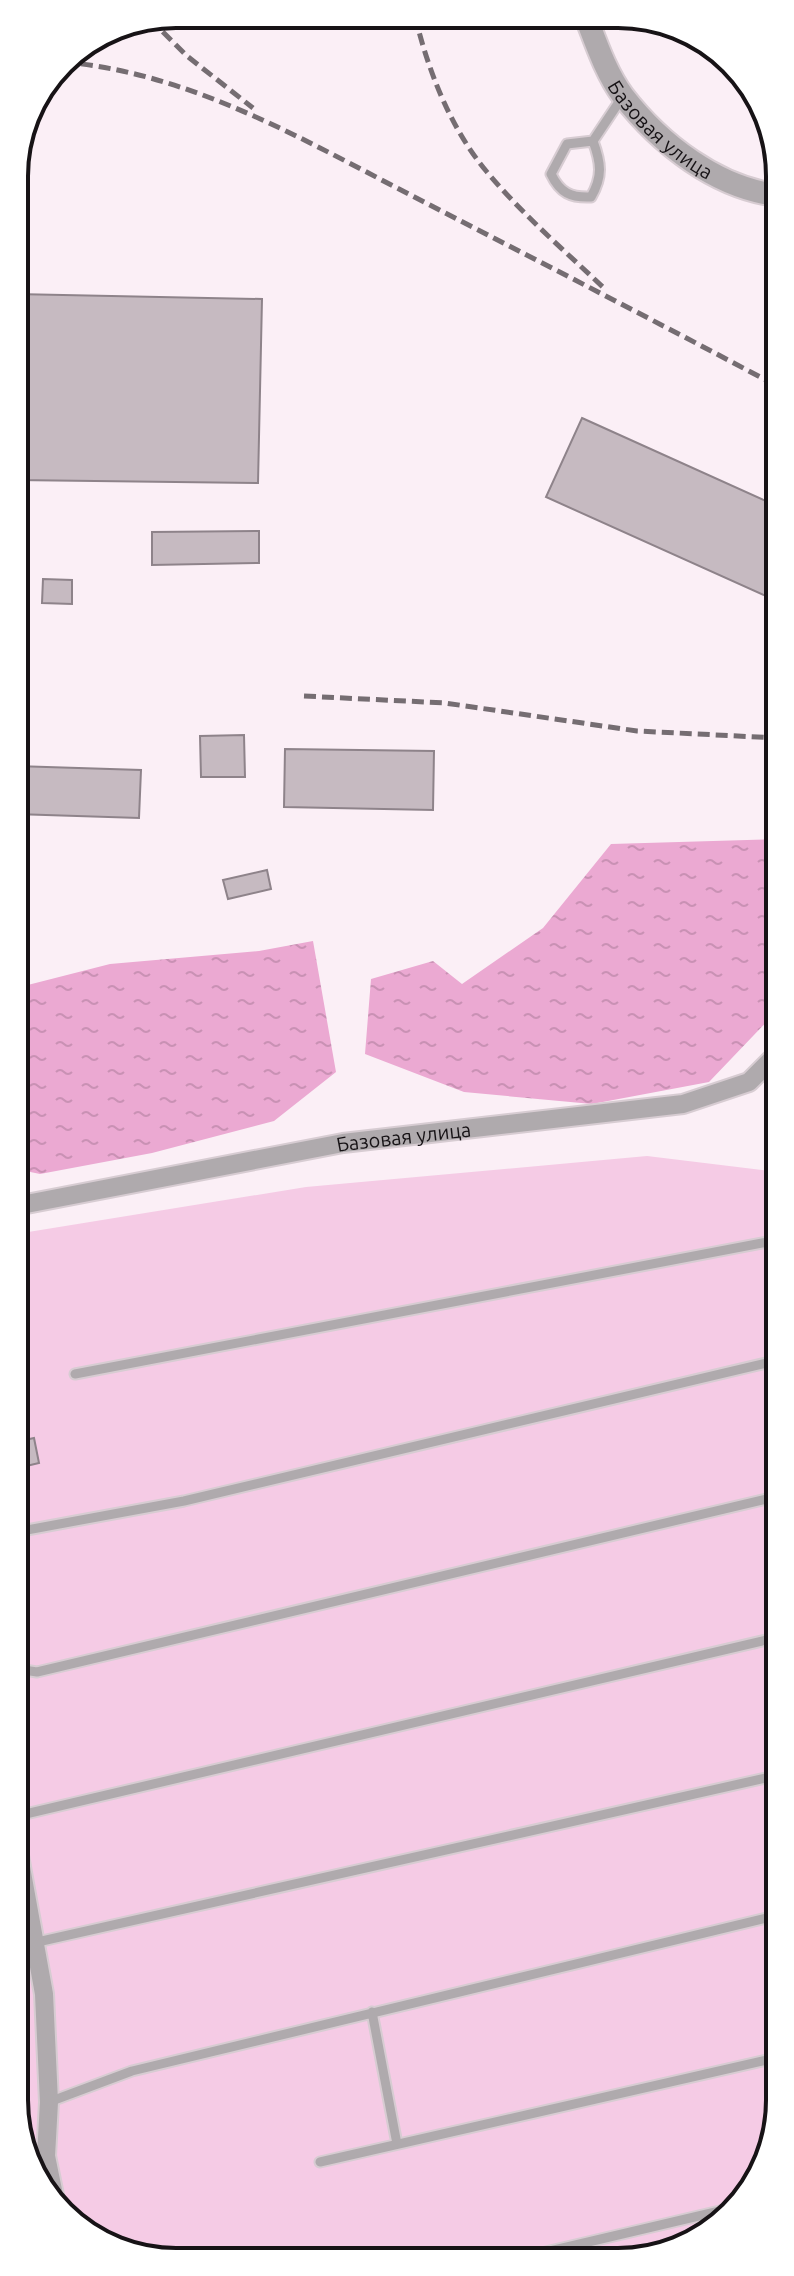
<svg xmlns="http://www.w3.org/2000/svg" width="794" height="2276" font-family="Ubuntu,sans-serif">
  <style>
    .garden { fill: #f5cbe5 }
    .water { fill: url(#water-ripples) }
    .building { fill: #c6bac1; stroke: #8e838a; stroke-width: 2 }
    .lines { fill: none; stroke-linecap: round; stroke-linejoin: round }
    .service-casing { stroke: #d7ccd2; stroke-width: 13 }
    .minor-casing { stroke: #d7ccd2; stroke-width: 22 }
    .tertiary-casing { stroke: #d7ccd2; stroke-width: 26 }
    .service { stroke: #afaaad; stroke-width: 9 }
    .minor { stroke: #afaaad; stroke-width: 18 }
    .tertiary { stroke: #afaaad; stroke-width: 22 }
    .rail { stroke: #756d72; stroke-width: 5; stroke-dasharray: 12 6; stroke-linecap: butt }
    .labels { text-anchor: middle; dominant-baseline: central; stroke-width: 6; stroke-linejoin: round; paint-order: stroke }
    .street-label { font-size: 20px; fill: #171316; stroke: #fff }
    .rim { fill: none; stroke: #171316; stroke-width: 4 }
  </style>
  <defs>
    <pattern id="water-ripples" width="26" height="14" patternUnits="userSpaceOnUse" patternTransform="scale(2)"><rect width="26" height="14" fill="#eba9d2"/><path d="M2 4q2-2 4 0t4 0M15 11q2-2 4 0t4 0" fill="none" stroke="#c991b4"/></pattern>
  </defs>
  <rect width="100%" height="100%" fill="#fbeff6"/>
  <path class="garden" d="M647,1156L778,1172L780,2110L740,2207L650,2259H144L61,2214L17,2132L16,1234L306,1187Z"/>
  <path class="water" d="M778,839V1010L709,1082L592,1104L464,1092L365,1054L371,979L433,961L462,984L543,928L611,844Z
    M313,941L336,1072L274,1121L152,1153L40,1174L16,1169V988L110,964L259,951Z"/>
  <path class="building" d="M15,294L262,299L258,483L15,480Z
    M582,418L777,506V601L546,497Z
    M259,531V563L152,565V532Z
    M43,579L72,580V604L42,603Z
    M244,735L245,777H201L200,736Z
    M285,749L434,751L433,810L284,807Z
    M15,766L141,770L139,818L15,814Z
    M267,870L271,889L228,899L223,880Z
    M34,1438L39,1463L18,1468L16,1442Z"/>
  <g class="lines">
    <defs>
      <path id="service" d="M593,141C601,163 603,176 591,197C571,198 560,193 551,174L567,144L593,141L623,96
        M763,1068L778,1081
        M75,1374L778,1240
        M16,1532L184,1501L779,1360
        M17,1669L37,1672L779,1496
        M17,1816L779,1637
        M33,1943L779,1775
        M372,2012L397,2144
        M49,2102L132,2071L779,1915
        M320,2162L780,2057
        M516,2259L741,2206"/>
      <g id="minor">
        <path id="s1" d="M16,1206L343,1143L683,1104L749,1082L778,1053"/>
        <path d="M17,1845L44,1994L49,2102L46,2156L56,2205"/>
      </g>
      <g id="tertiary">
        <path id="s2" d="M586,17C596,43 606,73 623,96C660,144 717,188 777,195"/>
      </g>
    </defs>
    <use href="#service" class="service-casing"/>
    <use href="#minor" class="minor-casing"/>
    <use href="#tertiary" class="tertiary-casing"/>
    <use href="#service" class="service"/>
    <use href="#minor" class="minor"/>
    <use href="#tertiary" class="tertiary"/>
    <path class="rail" d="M415,16C428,70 450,128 487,172C522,214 566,252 606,290
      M150,19L187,56L253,108
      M63,62C195,73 312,145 428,204C544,264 661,324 777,386
      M304,696L445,703L637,731L778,738"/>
  </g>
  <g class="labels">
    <g class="street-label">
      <text stroke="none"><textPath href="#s2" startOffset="138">Базовая улица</textPath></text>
      <text stroke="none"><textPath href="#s1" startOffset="394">Базовая улица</textPath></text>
    </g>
  </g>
  <path d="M0 0H794V2276H0ZM176 28H618A148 148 0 0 1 766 176V2100A148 148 0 0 1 618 2248H176A148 148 0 0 1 28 2100V176A148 148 0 0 1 176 28Z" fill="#fff" fill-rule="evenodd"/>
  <path class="rim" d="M176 28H618A148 148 0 0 1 766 176V2100A148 148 0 0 1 618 2248H176A148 148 0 0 1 28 2100V176A148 148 0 0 1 176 28Z"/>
</svg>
